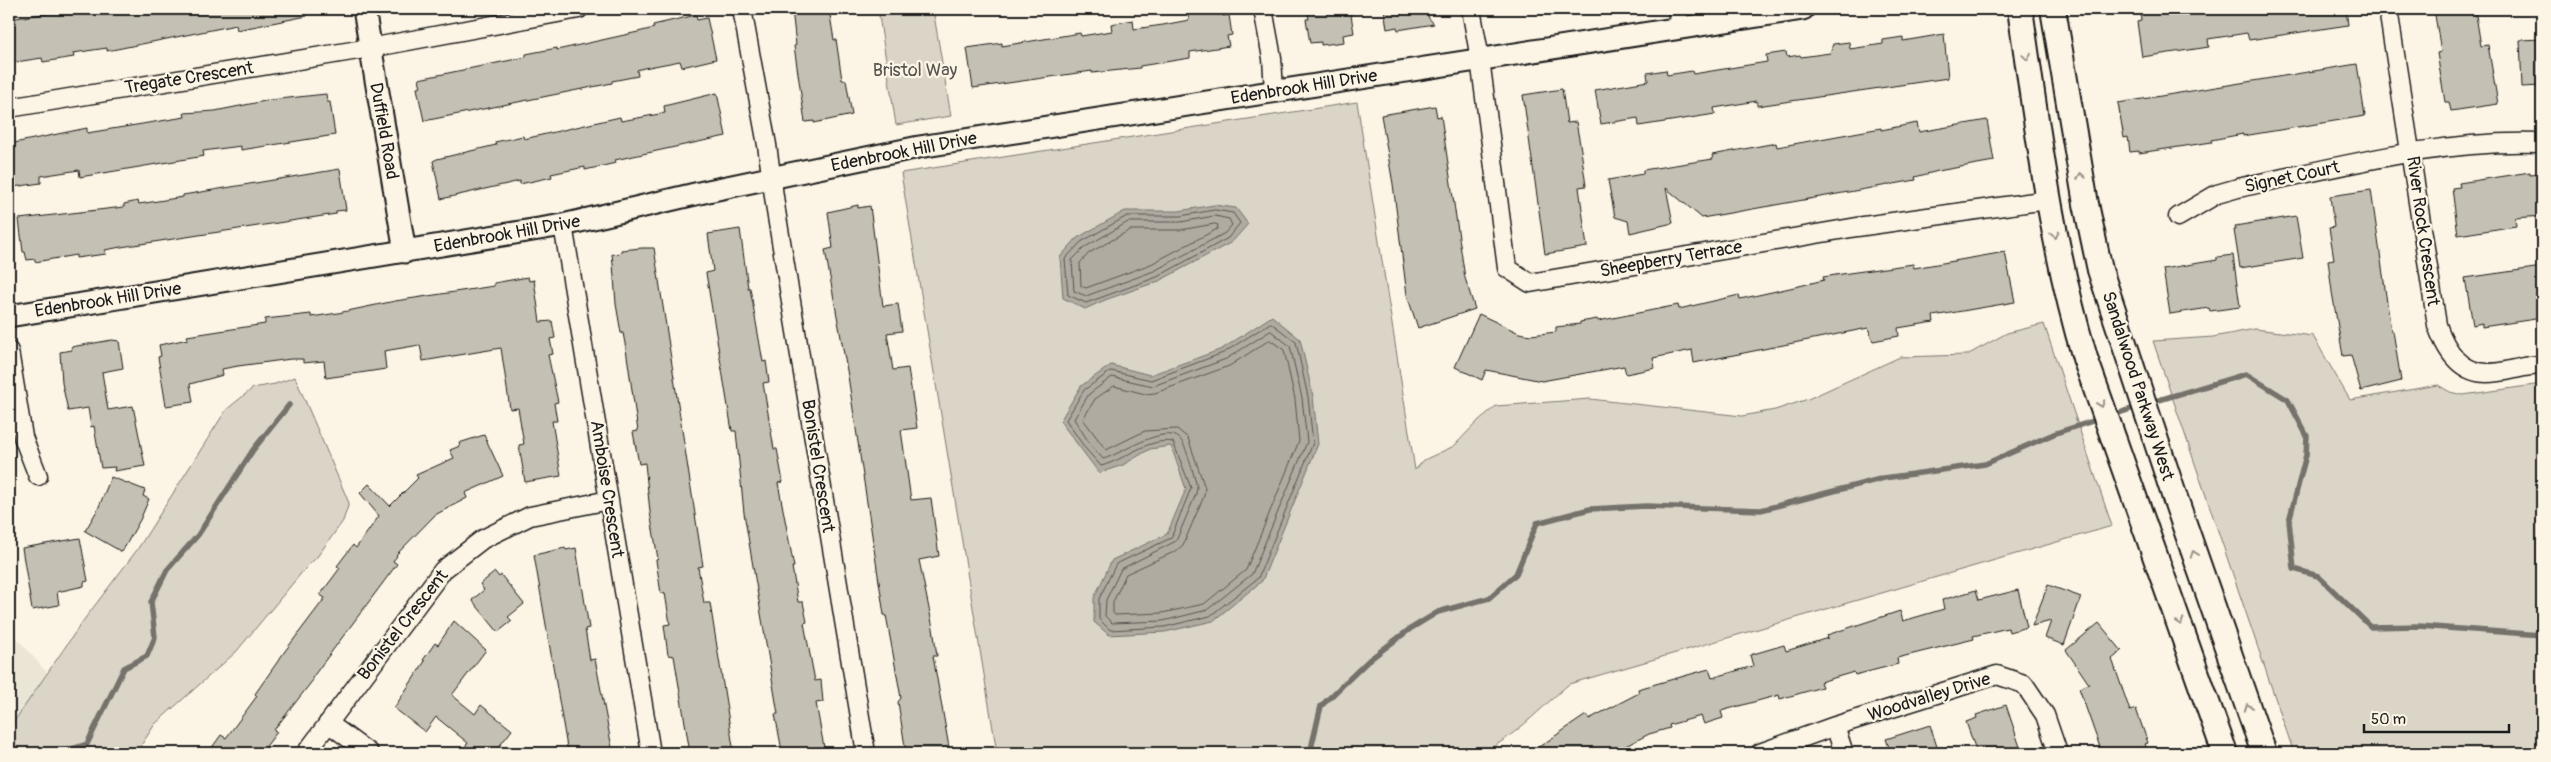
<svg xmlns="http://www.w3.org/2000/svg" width="2551" height="762" font-family="Pangolin,sans-serif">
  <style>
    .built { fill: #ebe5d6 }
    .green { fill: #dbd5c8; stroke: #7c7872 }
    .water { fill: #b0aba1; stroke: #75726c }
    .lines { fill: none; stroke-linecap: round; stroke-linejoin: round }
    .shore { stroke: #575551; stroke-width: 1 }
    .stream { stroke: #75726c; stroke-width: 5.5 }
    .building { fill: #c4c0b3; stroke: #1c1c1c }
    .minor-casing { stroke: #1c1c1c; stroke-width: 21 }
    .tertiary-casing { stroke: #1c1c1c; stroke-width: 25 }
    .secondary-casing { stroke: #1c1c1c; stroke-width: 28 }
    .minor { stroke: #fcf5e5; stroke-width: 18 }
    .tertiary { stroke: #fcf5e5; stroke-width: 21 }
    .secondary { stroke: #fcf5e5; stroke-width: 24 }
    .oneway { stroke: #97938b }
    .labels { text-anchor: middle; dominant-baseline: central; stroke-width: 4.5; stroke-linejoin: round; paint-order: stroke }
    .park-label { font-size: 18px; fill: #555450; stroke: #fcf5e5 }
    .street-label { font-size: 18px; fill: #1c1c1c; stroke: #fcf5e5 }
  </style>
  <rect width="100%" height="100%" fill="#fcf5e5"/>
  <filter id="ink" filterUnits="userSpaceOnUse"><feTurbulence type="fractalNoise" baseFrequency=".02" numOctaves="2"/><feDisplacementMap in="SourceGraphic" scale="10" xChannelSelector="R" yChannelSelector="G"/><feConvolveMatrix kernelMatrix="1 2 1 2 8 2 1 2 1" color-interpolation-filters="sRGB"/></filter>
  <g filter="url(#ink)">
    <path class="built" d="M9,629L50,676L14,753H9Z"/>
    <path class="green" d="M878,9H933L951,116L896,125Z
      M1357,102L1415,470L1424,460L1454,446L1479,420L1496,406L1590,399L1742,416L1775,410L1808,399L1900,357L1967,355L2007,333L2044,324L2112,526L1569,684C1545,704 1508,744 1479,753H997L901,173Z
      M2255,329L2313,336L2350,400L2438,385L2450,392L2463,395L2542,384V752L2526,748L2510,753H2294L2153,341L2213,337Z
      M295,377L349,503L343,521L317,557L303,571L236,652L155,724L136,753H9V729L83,621L137,550L226,410L253,388L275,384Z"/>
    <path class="water" d="M1214,205L1236,208L1248,224L1232,242L1159,281L1105,300L1085,309L1063,298L1060,257L1077,238L1125,211H1179Z
      M1272,316L1300,339L1313,396L1318,444L1262,581L1213,621L1165,632L1109,635L1094,622V598L1112,560L1167,534L1186,489L1171,446L1150,449L1123,465L1099,473L1060,421L1081,386L1111,365L1150,375L1222,349Z"/>
    <g class="lines">
      <path class="shore" d="M1215,210L1233,213L1240,223L1228,238L1157,277L1086,303L1068,295L1065,259L1081,242L1127,216H1180Z
        M1215,216L1229,219L1232,225L1225,233L1154,271L1086,296L1074,291L1072,260L1085,247L1128,222H1180Z
        M1215,224L1218,225L1217,229L1151,264L1086,288L1081,286L1080,263L1089,253L1130,230H1180Z
        M1271,323L1296,342L1308,397L1313,443L1258,578L1210,616L1164,627L1110,630L1099,619V599L1116,564L1171,538L1191,488L1173,442C1148,437 1125,460 1101,466L1085,448L1066,420L1084,390L1111,371L1151,380L1223,353Z
        M1271,331L1290,346L1302,398L1307,442L1252,574L1207,610L1163,621L1112,623L1105,616L1106,600L1121,569L1176,541L1196,494L1197,487C1194,476 1187,447 1180,439C1164,423 1120,455 1103,459L1090,444L1074,419L1089,394L1112,377L1153,386L1226,359Z
        M1270,340L1284,350L1295,399L1299,441L1246,570L1204,604L1162,613L1115,615L1113,613V602L1126,574L1176,551L1183,545L1204,496L1205,488L1188,438L1177,429L1145,431L1106,450L1083,419L1095,399L1114,386L1145,394L1155,393L1229,366Z"/>
      <path class="stream" d="M2149,403L2246,374L2288,400L2307,436L2306,455L2289,521L2294,569L2318,576L2371,627L2419,626L2542,635
        M2110,416L2140,406
        M59,753L87,744L124,668L147,656L155,637L151,602L167,570L198,535L253,450L289,405
        M1310,753L1321,706L1369,660L1410,629L1438,612L1489,598L1516,574L1537,523L1590,509L1646,506L1761,510L1884,478L1985,464L2056,433L2102,418"/>
    </g>
    <path class="building" d="M78,9H306L307,16L237,30L236,25L107,51V48L73,53L74,57L43,62L42,58L9,63V19Z
      M792,9H829L834,40L836,39L842,80H846L852,115L814,123V121L805,122L794,46L796,45Z
      M1196,9H1221L1223,16L1229,15L1232,35L1227,36L1229,46L1190,52V58L1140,66V68L1092,73V71L973,88L967,48L1002,43V46L1080,33L1081,36L1112,31L1111,24L1133,20L1134,29L1163,25L1189,20L1187,10Z
      M1307,9H1350L1354,33L1343,35L1344,42L1321,45V42L1310,43L1306,19H1309Z
      M1384,9H1432L1428,17L1434,24L1398,30L1397,27L1387,29Z
      M2149,9H2346L2348,25L2249,40L2247,33L2208,39L2209,47L2142,57L2137,22L2141,21L2140,12Z
      M2434,9H2475L2481,46L2488,45L2498,104L2451,111L2449,102H2445L2437,53L2441,52Z
      M696,15L697,20L707,18L716,59L682,67L680,61L644,68L637,70L638,76L612,81V83L424,121L417,88L421,87L419,79L526,57V54L557,48V50L638,32L654,28L653,25Z
      M1944,34L1948,78L1757,106V101L1714,108L1715,114L1639,126L1638,118L1601,124L1595,90L1648,81L1647,73L1666,70L1667,75L1692,71L1693,74L1767,62L1766,55L1786,52L1787,57L1800,55L1801,57L1830,53L1833,44L1849,42L1850,49L1883,44V40L1903,37V41Z
      M2542,39V86L2522,87L2520,40Z
      M2357,64L2365,116L2243,136V134L2211,140L2212,142L2139,153V151L2130,152L2128,137L2124,138L2118,103Z
      M1562,89L1567,123L1576,122L1581,150L1586,186L1579,187L1587,247L1545,254L1523,95Z
      M717,93L726,136L615,160L616,163L585,170V167L551,174L552,177L520,184V181L441,199L433,161L437,159L496,145L495,142L523,136L524,139L620,117L621,121L665,113L664,106Z
      M326,94L327,102H330L335,135L241,150V146L203,151L204,156L80,177L79,170L41,176V183L13,187L9,144L87,128V133L185,117L184,113L215,111L270,100Z
      M1435,106L1437,117L1441,116L1465,278L1475,309L1418,328L1407,295L1393,184L1381,115Z
      M1987,120L1994,161L1938,171L1915,177L1916,180L1702,218L1666,188L1673,223L1630,233L1628,221L1615,217L1608,180L1643,174V170L1713,159L1712,155L1776,143L1777,147L1881,128V130L1917,123L1919,132Z
      M340,169L346,210L336,211V214L121,247L105,250L106,254L76,258V255L35,262V259L27,260L25,252H23L19,219L124,207V204L138,201L139,204L183,197V195Z
      M2530,172V174L2542,173V216L2515,218L2516,226L2458,235L2452,188L2460,187L2459,183Z
      M2371,190L2391,331H2393L2401,381L2361,391L2351,355L2343,356L2332,292L2328,260L2334,259L2329,228L2334,227L2330,196Z
      M858,205V208L870,206L883,306L898,304L902,331L887,333L893,370L908,368L917,428L901,430L911,500L931,498L939,556L919,560L933,628L937,656H933L950,753H906L898,702L901,698L886,615H884L848,376L825,250L833,248L828,212Z
      M2296,216L2303,258L2240,268L2234,230H2236L2235,226Z
      M740,229L748,288H750L763,362L766,361L769,382L763,383L774,449H777L783,482L778,483L794,567H792L798,602H803L807,622L804,623L815,681L821,680L823,702L816,703L825,753H788L787,750L782,751L775,714H778L744,513L736,431H732L706,273L713,271L708,234Z
      M642,248H654L703,566L698,567L704,603H710L734,753H690L674,656L668,655L664,625L670,624L665,593L661,594L656,560L658,559L650,512L645,463L639,464L633,432L638,431L626,349L623,333H621L616,304L613,264L612,254L621,253V250Z
      M2005,252L2015,302L1933,316L1934,322L1898,328L1899,336L1873,341L1868,328L1694,363L1692,350L1653,358L1655,368L1626,374L1624,366L1542,381L1486,370L1482,380L1455,367L1479,314L1519,333L1531,335L1556,332V327L1580,324V322L1597,319L1598,321L1678,305L1679,309L1739,295L1740,299L1799,286L1824,280L1823,277L1842,274L1913,264L1914,268Z
      M2233,255L2240,307L2210,311L2209,308L2170,314L2163,269L2217,260V257Z
      M2542,267V318L2482,327V323L2473,325L2465,278Z
      M528,277L529,281L534,280L540,322L552,321L555,338L550,339L553,354L548,355L558,402L554,403L557,421H552L561,476L525,482L519,445L524,444L518,408L510,409L501,348L423,361L420,345L384,351L386,369L326,378L324,361L303,363V359H291L238,366L222,369L223,375L190,384L193,402L166,406L158,357L161,356L159,345L188,339L187,336L265,324V319L311,314V317L338,313L395,301L494,286V283Z
      M112,340L119,341L123,368L102,372L108,410L133,406L145,466L114,471L115,467L101,468L94,426L91,427L88,408L68,411L62,383L60,352L72,350L71,347Z
      M484,435L503,476L465,493L467,498L435,515L396,555L397,556L393,561L397,564L312,678L313,680L274,730L277,732L261,753H208L221,735L226,738L257,696L255,694L285,651L325,598L320,595L340,568L337,566L353,545L356,548L379,516L360,493L369,484L390,506L418,478L416,475L454,458L450,450L460,446L459,443Z
      M111,477L145,490L143,496L149,499L140,520L122,552L85,531L98,509Z
      M80,538L88,581L84,582V586L57,592L59,605L32,610L22,548Z
      M565,548L566,550L576,548L589,628L585,629L590,660L595,659L613,753H568L534,555Z
      M495,572L499,577L501,575L524,604L508,617L512,621L498,632L472,600L484,590L480,584Z
      M2048,585L2081,597L2064,645L2045,638L2051,621L2032,626Z
      M1976,590L1979,600L2018,590L2027,627L2009,632L2008,628L1973,636L1974,639L1897,658L1898,664L1855,675L1854,672L1820,682L1822,687L1780,699L1779,695L1721,711L1723,718L1704,724L1701,716L1669,725L1670,728L1649,734L1612,753H1530L1586,715L1589,719L1639,693L1638,689L1709,669L1712,678L1753,666L1750,655L1784,645L1786,651L1828,638L1827,635L1900,611L1903,621L1944,609L1942,600Z
      M454,621L486,650L452,695L475,714L481,705L512,730L494,753H459L468,743L436,717L425,732L394,708L425,661L423,660L435,643L438,645Z
      M2099,623L2122,651L2112,659L2130,711L2136,709L2148,743L2145,744L2148,753H2102L2079,688L2089,684L2066,650Z
      M2006,705L2022,753H1977L1966,722L1977,718L1976,715Z
      M1930,725L1939,753H1891L1886,739Z"/>
    <g class="lines">
      <defs>
        <path id="minor" d="M742,9L767,145L776,211L866,753
          M1263,9L1272,58L1274,91
          M1471,9L1480,59L1507,268L1530,283L1857,227L2047,200
          M1677,9L1680,28
          M2388,9L2437,325C2445,348 2459,373 2487,373C2506,373 2524,365 2542,365
          M9,108L370,48L579,9
          M2178,217L2217,194L2238,188C2338,167 2440,139 2542,143
          M563,225L651,753
          M9,351L23,437L38,476
          M328,723L369,753
          M1835,726L1844,753
          M306,753L443,570L483,539L530,516L609,500
          M1760,753L1835,726L1997,675L2024,684L2045,715L2058,753"/>
        <path id="tertiary" d="M364,9L405,252
          M9,316L563,225L708,191L919,147L1803,9"/>
        <path id="secondary" d="M2020,9C2037,126 2051,244 2085,358L2225,753
          M2053,9L2086,204L2100,270L2173,492L2264,753"/>
      </defs>
      <use href="#minor" class="minor-casing"/>
      <use href="#tertiary" class="tertiary-casing"/>
      <use href="#secondary" class="secondary-casing"/>
      <use href="#minor" class="minor"/>
      <use href="#tertiary" class="tertiary"/>
      <use href="#secondary" class="secondary"/>
    </g>
    <defs><path id="oneway-chevron" d="M-2-3.5L2.5 0L-2 3.5" fill="none" stroke-width="1.6" stroke-linecap="round" stroke-linejoin="round" transform="scale(1.25)"/></defs>
    <g class="oneway">
      <use href="#oneway-chevron" transform="translate(2027 57) rotate(82)"/>
      <use href="#oneway-chevron" transform="translate(2081 176) rotate(-100)"/>
      <use href="#oneway-chevron" transform="translate(2055 235) rotate(78)"/>
      <use href="#oneway-chevron" transform="translate(2101 404) rotate(70)"/>
      <use href="#oneway-chevron" transform="translate(2194 554) rotate(-109)"/>
      <use href="#oneway-chevron" transform="translate(2180 622) rotate(70)"/>
      <use href="#oneway-chevron" transform="translate(2248 707) rotate(-110)"/>
    </g>
  </g>
  <g class="labels">
    <g class="park-label">
      <text x="915" y="70">Bristol Way</text>
    </g>
    <g class="street-label">
      <text transform="translate(189 78) rotate(-9)">Tregate Crescent</text>
      <text transform="translate(1304 87) rotate(-9)">Edenbrook Hill Drive</text>
      <text transform="translate(384 131) rotate(80)">Duffield Road</text>
      <text transform="translate(904 152) rotate(-11)">Edenbrook Hill Drive</text>
      <text transform="translate(2292 177) rotate(-12)">Signet Court</text>
      <text transform="translate(2423 231) rotate(82)">River Rock Crescent</text>
      <text transform="translate(507 234) rotate(-10)">Edenbrook Hill Drive</text>
      <text transform="translate(1671 259) rotate(-10)">Sheepberry Terrace</text>
      <text transform="translate(108 300) rotate(-9)">Edenbrook Hill Drive</text>
      <text transform="translate(2138 386) rotate(72)">Sandalwood Parkway West</text>
      <text transform="translate(818 466) rotate(81)">Bonistel Crescent</text>
      <text transform="translate(607 489) rotate(81)">Amboise Crescent</text>
      <text transform="translate(403 625) rotate(-52)">Bonistel Crescent</text>
      <text transform="translate(1929 697) rotate(-17)">Woodvalley Drive</text>
    </g>
  </g>
  <rect width="2551" height="762" fill="none" stroke="#fcf5e5" stroke-width="30"/>
  <rect x="15" y="15" width="2521" height="732" fill="none" stroke="#1c1c1c" stroke-width="2" filter="url(#ink)"/>
  <path d="M2364 724v8h145v-8" fill="none" stroke="#1c1c1c" stroke-width="2.5"/>
  <text x="2371" y="724" font-size="15" fill="#1c1c1c" stroke="#fcf5e5" stroke-width="4" paint-order="stroke">50 m</text>
</svg>
